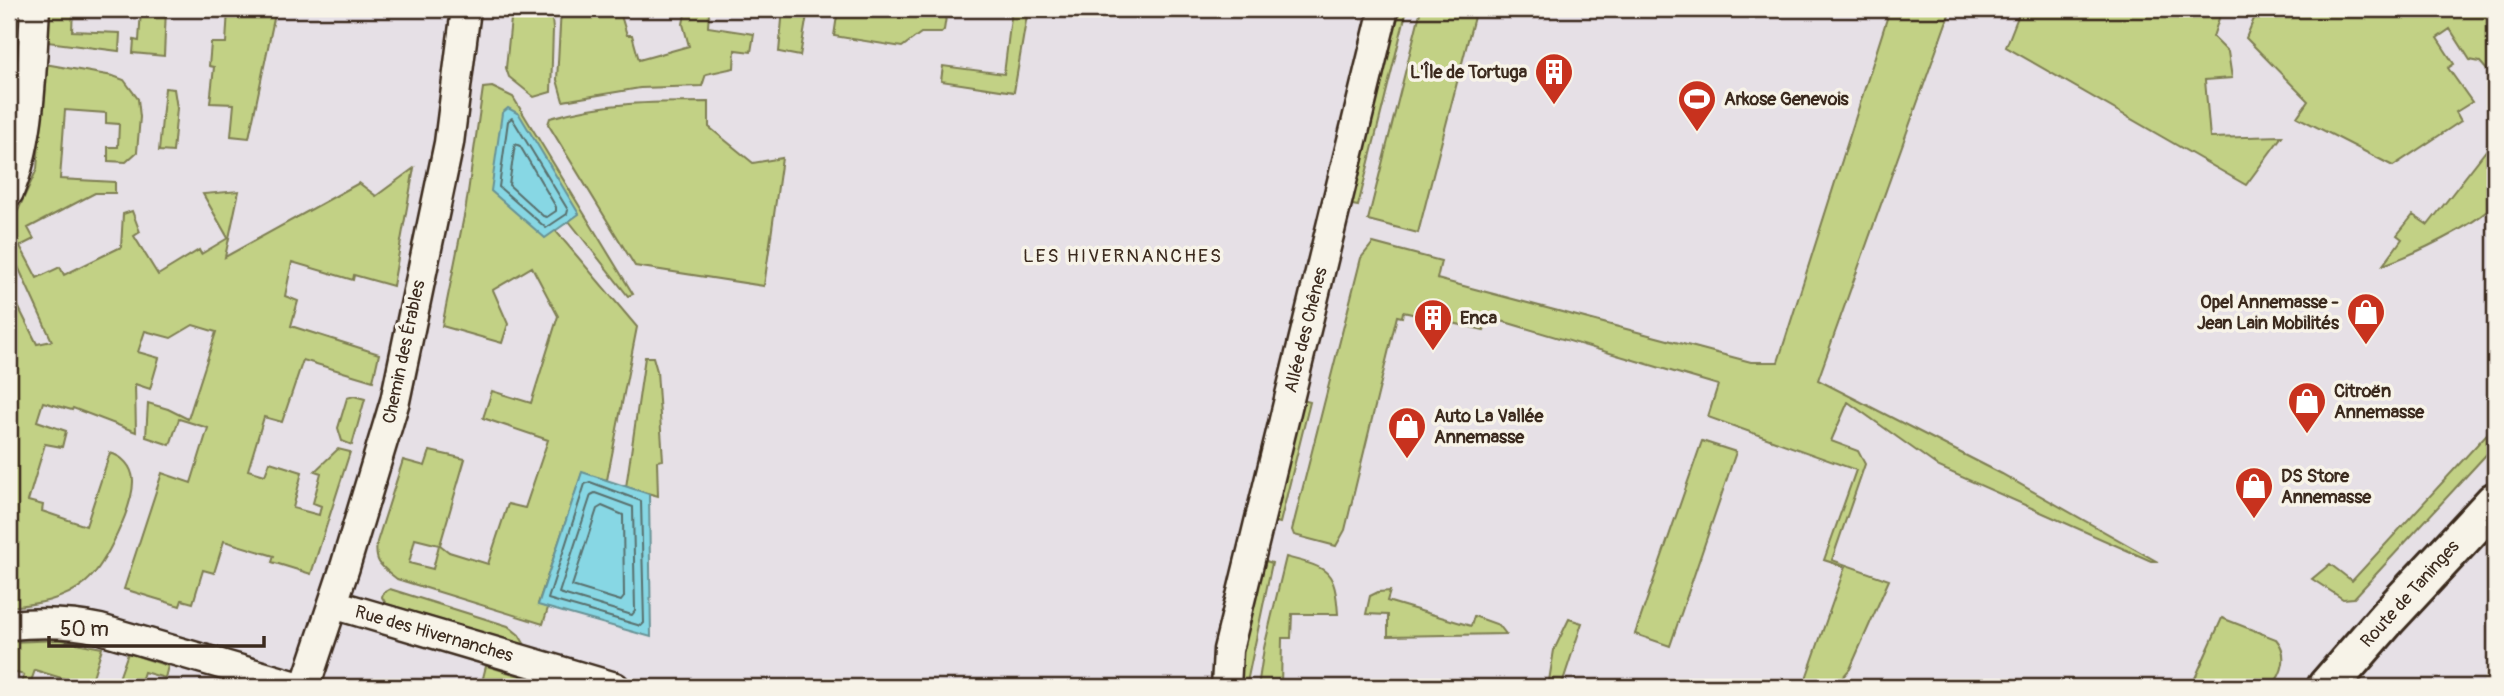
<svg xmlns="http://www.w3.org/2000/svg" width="2504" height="696" font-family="Pangolin,sans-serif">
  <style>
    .green { fill: #c2d185; stroke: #7e7e52; stroke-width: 2; fill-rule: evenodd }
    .water { fill: #87d7e4; stroke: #699295; stroke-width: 2 }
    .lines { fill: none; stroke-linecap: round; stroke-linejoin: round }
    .shore { stroke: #596f6d; stroke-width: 2 }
    .street-casing { stroke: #3b2a1e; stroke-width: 33 }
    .secondary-casing { stroke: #3b2a1e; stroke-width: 44 }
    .street { stroke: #f7f3e8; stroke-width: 28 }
    .secondary { stroke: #f7f3e8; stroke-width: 38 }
    .labels { text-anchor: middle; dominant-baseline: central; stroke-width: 7; stroke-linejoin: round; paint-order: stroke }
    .poi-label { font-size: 18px; font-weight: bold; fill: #3b2a1e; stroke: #f7f3e8; text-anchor: start }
    .street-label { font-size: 18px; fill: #3b2a1e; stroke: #f7f3e8 }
    .neighbourhood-label { font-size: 19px; letter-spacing: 2px; fill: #3b2a1e; stroke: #f7f3e8 }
  </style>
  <rect width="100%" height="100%" fill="#e6e0e6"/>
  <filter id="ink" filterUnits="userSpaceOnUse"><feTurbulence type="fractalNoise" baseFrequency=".0143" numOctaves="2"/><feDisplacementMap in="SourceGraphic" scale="14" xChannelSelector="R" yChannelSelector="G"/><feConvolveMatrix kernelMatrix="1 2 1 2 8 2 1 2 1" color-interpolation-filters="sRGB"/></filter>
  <g filter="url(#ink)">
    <path class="green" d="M50,9H73L72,31L120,33L119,51L47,42Z
      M141,9H166L164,56L133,53L134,40L139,41Z
      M228,9H276L249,138L231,136L234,104L210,103L214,67L209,66L211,43H226Z
      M512,9H551L553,29L551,92L534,97L509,77L506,68Z
      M561,9H619L627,35H632L639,60L689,46L683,24L686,9L709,12L708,27L754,34L751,52L735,50L734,68L706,74L702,86L640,88L563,101L557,80Z
      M783,9H808L800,56L779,52Z
      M838,9H955L953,18L946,17L944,30L941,33H921L902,47L834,36Z
      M1012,9H1028L1014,92L941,81L943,66L1004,74Z
      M1397,9H1407L1358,206L1347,204Z
      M1421,9H1476L1418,233L1368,220Z
      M1890,9H1951L1818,380L2002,474L2156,561H2151L1939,467L1848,402L1831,441L1858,451L1865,464L1832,560L1889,580L1850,669L1834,687H1803L1845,567L1824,560L1856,470L1708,417L1718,385L1488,317L1484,330L1403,312L1402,317L1397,316L1345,530L1336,546L1294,535L1292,530L1361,258L1373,243L1441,261L1437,279L1751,362H1778Z
      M2021,9H2215L2221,12L2213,37L2228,52L2232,78L2205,80L2210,138L2282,136L2246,185L2006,47Z
      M2258,9H2495V79L2480,62L2470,60L2450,29L2437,38L2454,64L2448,68L2472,102L2456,112L2461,121L2393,166L2297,117L2308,101L2246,38Z
      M45,64L113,76L124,80L138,99L140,117L137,152L126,162L108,161V147H118L119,124L106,123V113L65,110L60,179L115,182V193H95L28,228L34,239L20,246L37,278L60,267L64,275L121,247L123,214L132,211L140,232L134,236L158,275L199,250L201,254L228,238L203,194L239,191L225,257L359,183L376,196L414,168L393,286L354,275L353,280L292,262L285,296L298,301L291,326L379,354L373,381L303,360L282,422L264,417L248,470L265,475L270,462L302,472L293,508L319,515L321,506L313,503L321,473L315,471L338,449L350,452L311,574L272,562L274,556L224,541L214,573L203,570L193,603L182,600L180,606L124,589L162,473L191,483L208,428L179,419L170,445L146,437L148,403L168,409L188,419L216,332L193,325L171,338L145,331L138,352L159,358L150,389L135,384L136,432L73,408L72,410L43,402L37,421L66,431L62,447L45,444L28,501L43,505L42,511L86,526L110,453C122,456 132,466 133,480C134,505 105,566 86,582C63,601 36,604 9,607V334H13L14,316L9,308V299L13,296L37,344L52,341L9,247V230L37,169Z
      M492,87L513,97L633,294L628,296L569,221L579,213L544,238L555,230L637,327L607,480L582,473L538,604L548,608L543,624L397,579C381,566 374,563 377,542L403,460L425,466L430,451L465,459L440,545L449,552L488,564L508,504L525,508L548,440L483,418L492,391L531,403L558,316L532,267L493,290L508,324L502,343L442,326L466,206L483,88ZM415,539L439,545L433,569L409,563Z
      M165,88L174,89L177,108L173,152L159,151Z
      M709,102V127L753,163L782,158L764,286L635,266L548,124L550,118C605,102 652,102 709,102Z
      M2495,139V204C2472,227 2415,254 2383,265L2402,239L2397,235L2413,215L2428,225Z
      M645,357H653L657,371L663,460L657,461L658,496L626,487Z
      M354,396L365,399L352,445L342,441L338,428L347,398Z
      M1302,400L1310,402L1280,523L1272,521Z
      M2495,425V445L2354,598L2343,599L2312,579L2330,564L2352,581Z
      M1702,441L1736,452L1670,646L1635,634Z
      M1286,557C1328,568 1335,569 1338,614H1292L1291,638H1282L1281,687H1258L1264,648Z
      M1263,560L1272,563L1246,687H1238L1242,654Z
      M390,589L508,626L519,635L525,645L386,604L382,597L383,593Z
      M1390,591L1387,601L1471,626L1474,616L1499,625L1506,634L1388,636V615L1366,614L1370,596L1378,592Z
      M2222,618L2276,639C2289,654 2283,674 2271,687H2191Z
      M1569,619L1582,623L1561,687H1548L1554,650Z
      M61,640L102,648L92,680L95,687H69L71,681L35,670L29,687H20L24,675L9,671V642Z
      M128,653L168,666L165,678L144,672L139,687H116Z
      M486,666H487L556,687H491L482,682Z"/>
    <path class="water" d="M508,108L519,114L579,214L545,238L491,191L502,113Z
      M582,472L649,494L651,637L538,605Z"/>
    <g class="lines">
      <path class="shore" d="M512,118L568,210L567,214L546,228L499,187L508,121Z
        M515,144L520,146L556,207V211L547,217L543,216L509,185Z
        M590,482L641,501L644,623L641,626L548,599L585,484Z
        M595,493L633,507L635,611L632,615L559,593L591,495Z
        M602,506L623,515L624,597L621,601L572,586L597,509Z"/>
      <defs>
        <path id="street" d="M9,192C32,137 31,68 35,9
          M333,604L615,687
          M9,625C40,622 69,622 100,629L300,687
          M305,687L345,567L395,401L449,143L466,9
          M1226,687L1228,650L1384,9"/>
        <path id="secondary" d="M2327,687L2387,618L2495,502"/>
      </defs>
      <use href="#street" class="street-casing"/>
      <use href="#secondary" class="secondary-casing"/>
      <use href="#street" class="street"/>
      <use href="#secondary" class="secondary"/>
    </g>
  </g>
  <defs>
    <symbol id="building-pin" viewBox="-11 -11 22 30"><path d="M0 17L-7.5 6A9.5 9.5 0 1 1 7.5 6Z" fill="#c8321e" stroke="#f7f3e8"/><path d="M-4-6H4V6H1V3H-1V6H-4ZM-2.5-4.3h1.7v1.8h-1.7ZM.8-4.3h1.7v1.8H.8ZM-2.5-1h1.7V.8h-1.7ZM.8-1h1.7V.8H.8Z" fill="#fff"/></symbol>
    <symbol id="stadium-pin" viewBox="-11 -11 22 30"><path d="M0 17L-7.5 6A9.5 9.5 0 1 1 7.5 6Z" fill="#c8321e" stroke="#f7f3e8"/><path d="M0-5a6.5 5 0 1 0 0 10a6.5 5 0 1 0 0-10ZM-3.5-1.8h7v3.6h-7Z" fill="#fff"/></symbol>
    <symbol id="shop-pin" viewBox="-11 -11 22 30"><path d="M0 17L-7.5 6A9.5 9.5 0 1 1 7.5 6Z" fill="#c8321e" stroke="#f7f3e8"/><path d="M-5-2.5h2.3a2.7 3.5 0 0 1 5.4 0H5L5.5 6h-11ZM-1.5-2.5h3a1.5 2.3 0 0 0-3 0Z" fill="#fff"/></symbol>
  </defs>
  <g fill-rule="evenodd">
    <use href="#building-pin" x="1532" y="50" width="44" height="60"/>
    <use href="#stadium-pin" x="1675" y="77" width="44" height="60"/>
    <use href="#shop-pin" x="2344" y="290" width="44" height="60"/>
    <use href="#building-pin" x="1411" y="296" width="44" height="60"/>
    <use href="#shop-pin" x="2285" y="379" width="44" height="60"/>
    <use href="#shop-pin" x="1385" y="404" width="44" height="60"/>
    <use href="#shop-pin" x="2232" y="464" width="44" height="60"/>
  </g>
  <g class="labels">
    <g class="poi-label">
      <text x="1527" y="72" text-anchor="end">L'Île de Tortuga</text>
      <text x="1724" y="99">Arkose Genevois</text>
      <text x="2339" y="302" text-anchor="end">Opel Annemasse -<tspan x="2339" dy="21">Jean Lain Mobilités</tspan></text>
      <text x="1460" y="318">Enca</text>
      <text x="2334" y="391">Citroën<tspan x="2334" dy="21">Annemasse</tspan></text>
      <text x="1434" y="416">Auto La Vallée<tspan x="1434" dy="21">Annemasse</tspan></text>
      <text x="2281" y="476">DS Store<tspan x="2281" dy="21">Annemasse</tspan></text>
    </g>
    <g class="street-label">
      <text transform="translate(1306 330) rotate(-76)">Allée des Chênes</text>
      <text transform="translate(404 352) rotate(-78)">Chemin des Érables</text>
      <text transform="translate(2410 594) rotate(-48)">Route de Taninges</text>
      <text transform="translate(434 634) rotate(16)">Rue des Hivernanches</text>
    </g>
    <g class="neighbourhood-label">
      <text x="1123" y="256">LES HIVERNANCHES</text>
    </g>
  </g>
  <rect width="2504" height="696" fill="none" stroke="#f7f3e8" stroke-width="35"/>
  <rect x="18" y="18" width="2469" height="661" fill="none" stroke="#3b2a1e" stroke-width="2.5" filter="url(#ink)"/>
  <path d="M49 636v10h215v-10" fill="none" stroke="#3b2a1e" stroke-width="3.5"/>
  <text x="60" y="636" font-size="21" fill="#3b2a1e" stroke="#f7f3e8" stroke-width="5" paint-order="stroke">50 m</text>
</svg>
